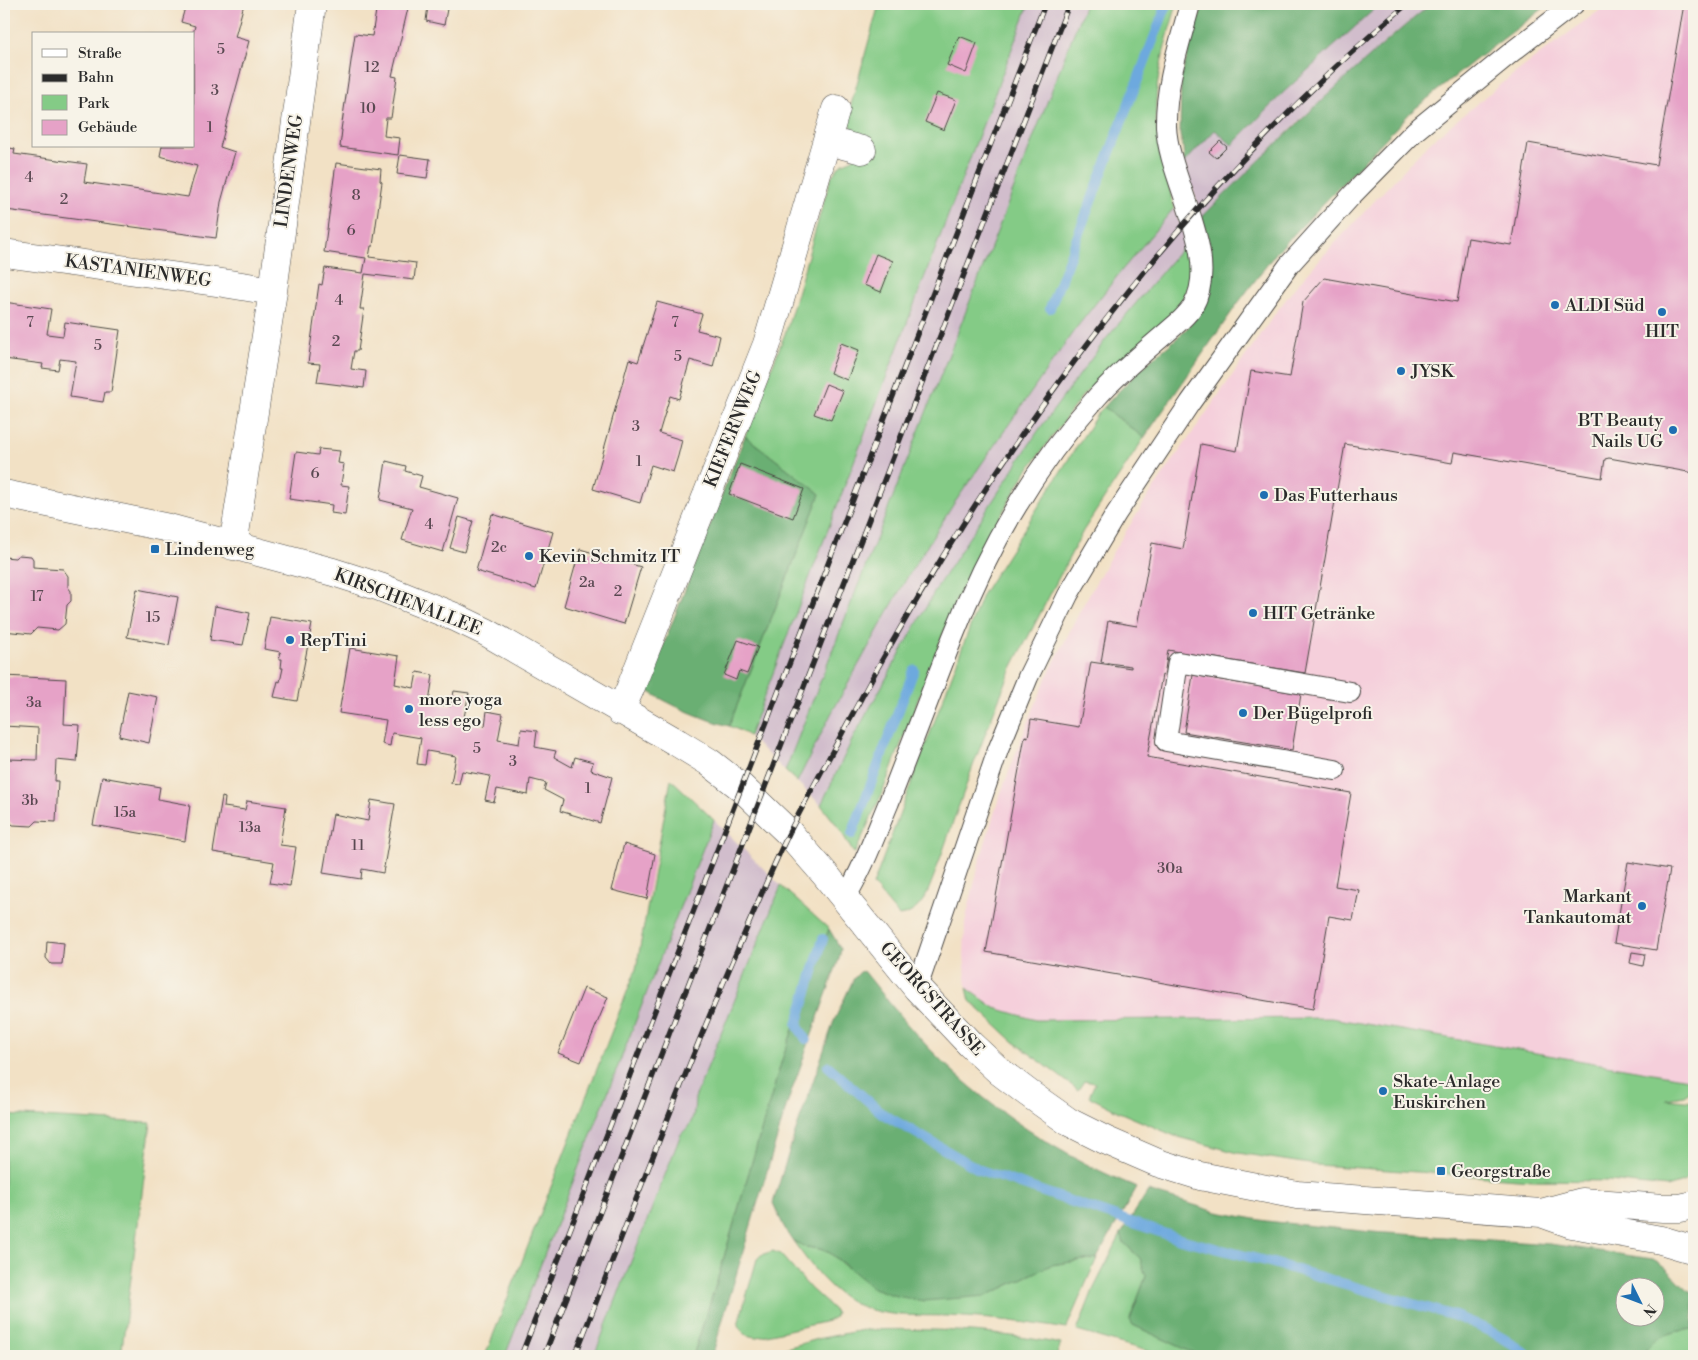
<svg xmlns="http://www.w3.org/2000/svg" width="1698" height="1360" font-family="'Libre Bodoni',serif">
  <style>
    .built { fill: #f5cfdb }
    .industrial { fill: #d1bdcc }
    .green { fill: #84cb86; stroke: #587b58 }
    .forest { fill: #6baf73; stroke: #4b6d4f; fill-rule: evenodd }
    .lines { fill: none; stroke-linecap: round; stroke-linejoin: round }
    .stream { stroke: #6da9de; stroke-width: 10 }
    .building { fill: #e6a2c7 }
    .service-casing { stroke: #494642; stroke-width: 22 }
    .minor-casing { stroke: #494642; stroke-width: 29 }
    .service { stroke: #fff; stroke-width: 20 }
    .minor { stroke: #fff; stroke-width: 28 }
    .rail-casing { stroke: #2b2b2b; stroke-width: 5.5 }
    .rail { stroke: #f7f3e8; stroke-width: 4; stroke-dasharray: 11; stroke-linecap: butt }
    .poi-dot { fill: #1f6fb2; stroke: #f7f3e8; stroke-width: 2 }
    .labels { text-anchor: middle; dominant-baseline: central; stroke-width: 4; stroke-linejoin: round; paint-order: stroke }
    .number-label { font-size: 15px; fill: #5a4952 }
    .street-label { font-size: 18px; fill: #2b2b2b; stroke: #f7f3e8 }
    .poi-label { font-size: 18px; fill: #2b2b2b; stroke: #f7f3e8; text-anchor: start }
  </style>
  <rect width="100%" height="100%" fill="#f7f3e8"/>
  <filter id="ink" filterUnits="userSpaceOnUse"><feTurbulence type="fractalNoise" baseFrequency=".02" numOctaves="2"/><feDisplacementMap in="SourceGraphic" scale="10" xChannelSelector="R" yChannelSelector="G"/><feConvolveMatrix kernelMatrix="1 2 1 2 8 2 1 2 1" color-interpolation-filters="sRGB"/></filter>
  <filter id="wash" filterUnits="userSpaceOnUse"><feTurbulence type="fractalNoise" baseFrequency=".0096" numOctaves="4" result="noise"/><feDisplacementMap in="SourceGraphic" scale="20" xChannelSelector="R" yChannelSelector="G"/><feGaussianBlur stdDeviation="1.12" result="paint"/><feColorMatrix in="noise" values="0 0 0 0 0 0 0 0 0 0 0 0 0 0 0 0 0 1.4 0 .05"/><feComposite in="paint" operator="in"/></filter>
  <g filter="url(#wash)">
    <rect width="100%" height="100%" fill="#f2e1c5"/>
    <path class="built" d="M1609,4H1694V1080L1331,1018L1036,1020L995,1008L967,988L964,956L965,922L980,860L999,798L1022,737L1045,681L1081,609L1114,550L1148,497L1272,318L1296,286L1321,258L1430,142L1502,83L1579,25Z"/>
    <path class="industrial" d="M1029,4H1085L990,250L785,771L749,736Z
      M1380,4H1431L1392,36L1300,120L1202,217L1184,163L1215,129L1232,145L1284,92Z
      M1174,208L1187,242L1106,339L1038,431L853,738L821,805L797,782L831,714L908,576L953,505L1073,332L1122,270Z
      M714,820L781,886L695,1098L694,1113L690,1126L681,1134L594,1356H505Z"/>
    <path class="green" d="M879,4H1029L749,736L741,731L729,726L820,494L745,436L786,331L831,177L841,164L853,159L858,138C849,127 848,119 851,105Z
      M1085,4H1177C1165,46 1150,91 1158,136C1162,160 1169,184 1174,208L1122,270L1073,332L953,505L908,576L874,637L831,714L797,782L785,771L990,250Z
      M1187,242C1196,272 1191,287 1174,313L1082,396L1024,475L992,531L956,600L881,796L855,853L853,852L839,828L821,805L853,738L939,584L1038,431L1106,339Z
      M1104,407L1144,438L1083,531L1012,668L998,701L973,766L934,876C927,894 921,913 899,916L873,885L982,595L1098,413Z
      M671,779L714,820L505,1356H485L636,969Z
      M781,886L829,929L782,1060L717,1281L693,1356H594L681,1134C694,1123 694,1115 695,1098Z
      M967,988L995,1008L1036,1020L1331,1018L1694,1080V1089L1684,1096L1666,1099L1694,1102V1173L1683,1182L1667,1187L1609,1181L1532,1180L1316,1165L1238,1153L1175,1136L1119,1112L1090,1097V1094L1095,1083L1084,1081L1078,1090L1013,1041L970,1001Z
      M4,1115L151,1123L121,1356H4Z
      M1121,1234L1124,1243L1140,1258L1146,1276L1130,1319L1133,1325L1200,1356H1165L1077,1331L1093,1290Z
      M793,1241L806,1247L820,1249L830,1253L846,1267L986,1296L1051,1265L1097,1258L1066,1329C1027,1322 988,1318 948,1316C917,1315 882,1318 854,1303C828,1290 810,1264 793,1241Z
      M773,1251L780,1254L811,1289L833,1309L836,1314L834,1318L828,1321L758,1337C749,1337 742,1334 738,1325L757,1259L761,1255Z
      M1694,1329V1356H1642C1653,1336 1673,1331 1694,1329Z
      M863,1330C929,1328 996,1331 1061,1344L1056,1356H759L817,1339Z"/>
    <path class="forest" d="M1204,4H1380L1284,92L1232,145L1215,130L1184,163L1183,146L1180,136L1181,78L1196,25Z
      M1431,4H1549L1474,61L1411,112L1276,253L1238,303L1144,438L1104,407C1116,394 1128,381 1141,369C1174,339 1211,319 1212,269C1213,252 1206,234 1202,217C1276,144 1350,70 1431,4Z
      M745,436L820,494L729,726C700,718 672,706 646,690Z
      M829,929L841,949L839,959L787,1104L712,1356H693L717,1281L782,1060Z
      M864,971C879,989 892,1007 907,1024C968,1095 1051,1153 1137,1187L1097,1258L1051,1265L986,1296L924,1301L896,1296L873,1288L830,1253L820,1249L806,1247L793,1241L784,1227L773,1203L793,1139L834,1021L854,978L860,972Z
      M1148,1191L1217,1212L1266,1221L1372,1232L1550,1244L1653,1259C1670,1268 1679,1284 1694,1294V1329C1673,1331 1653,1336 1642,1356H1200L1133,1325L1130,1320L1146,1276L1140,1258L1124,1243L1121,1234ZM1626,1288H1656V1318H1626Z"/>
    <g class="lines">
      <path class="stream" d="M1050,308L1167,4
        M852,834L914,670
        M806,1039L797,1025L823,939
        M828,1066L883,1114L980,1170L1180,1239L1273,1263L1455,1316C1482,1327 1507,1338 1529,1356"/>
    </g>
    <g id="blocks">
      <path class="building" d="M186,4H244L235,37L249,41L220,147L235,152L221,202L216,238L6,210L9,189L4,188V147L15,149L14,154L87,164L84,182L188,197L197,166L160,156L162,146H194L193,34L195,26L181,22Z
        M377,4H409L392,76L397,77L391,118H386L384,136L400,138L398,155L340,147L342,130H341L355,34L372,36Z
        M1684,4H1694V473L1609,458L1605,459L1602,478L1454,452L1452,463L1345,444L1305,673L1168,650L1164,676L1162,675L1147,757L1351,793L1335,886L1359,890L1353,920L1329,916L1313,1009L986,952L1025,736L1028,737L1031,719L1079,727L1091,662L1131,668V666L1101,662L1108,621L1137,626L1152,543L1183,549L1201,444L1237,451L1251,371L1290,377L1303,302L1324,278L1457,302L1468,238L1511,245L1528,143L1656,165Z
        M428,6L447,9L444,25L426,21Z
        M959,36L977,43L966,73L947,65Z
        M937,93L956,100L944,130L925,122Z
        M1220,141L1227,147L1216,158L1209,152Z
        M400,155L430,159L427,178L397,174Z
        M336,163L381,169L380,181L382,182L373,246H371L369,257L416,263L414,280L365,274L360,309H364L358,351H354L351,369L366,371L364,388L317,382L320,364L308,363L319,284L322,285L325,268L363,273L366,258L324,252Z
        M876,254L893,261L881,292L864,285Z
        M4,302L51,309L47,334L63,336L65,322L120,330L111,392H105L103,402L70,397L76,361L60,359L58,370L42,368L43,364L4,359Z
        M657,302L702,314L697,330L720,336L713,367L690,360L679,399L670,396L659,433L682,440L678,456L673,472L651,465L640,503L593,489L629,359L638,362Z
        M841,343L859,350L847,380L830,373Z
        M826,384L843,391L831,420L814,414Z
        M319,449L340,451L338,463L344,464L341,485L349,486L345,515L331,513L332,505L289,499L296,452L318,455Z
        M386,461L406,466L405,471L422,476L419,487L458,498L443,552L402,540L412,508L380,500Z
        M740,464L804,489L793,518L729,494Z
        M492,514L553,532L536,589L476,571Z
        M459,517L473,521L464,552L450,548Z
        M580,549L641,567L624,624L564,606Z
        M18,555L31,556L33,559V567L63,569L68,576V587L71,591V601L67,605L65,624L58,630L37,628L31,634L4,631V557L15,558Z
        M137,589L178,597L169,645L127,637Z
        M215,606L250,613L243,645L210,640Z
        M270,617L312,624L297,701L274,697L278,681L280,682L283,668H281L282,659H279L281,652L264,649Z
        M738,640L758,647L747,674L739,671L736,680L724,675Z
        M350,648L399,656L395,684L414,688L417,672L433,675L429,703L451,706L454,691L469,693L463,722L485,726L487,711L503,714L498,740L519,744L521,729L537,731L535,747L556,751L554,757L572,767L575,757L593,762L591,770L612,777L600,823L560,811L563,800L544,790L546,783L530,779L528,795L497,789L494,802L485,800L490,776L462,771L459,784L451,783L456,756L427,751L425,765L417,764L421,738L392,733L390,746L382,744L386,720L339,713Z
        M1193,675L1301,694L1292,750L1184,732Z
        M4,676L66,679L64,724L80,725L77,762L56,760L55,781H58L56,822L37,821L32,826L13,825L8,820L4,819V778H7L8,759L37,760L38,728L4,726Z
        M128,691L158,697L149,743L119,736Z
        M102,777L160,787L158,799L190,805L185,841L93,825Z
        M222,797L225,798L224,807L245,810L247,801L286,807L280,845L296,847L290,886L270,883L274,862L213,852Z
        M371,800L395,804L383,873L362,869L361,879L323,873L333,814L368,821Z
        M624,844L655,854L647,899L612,890Z
        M1628,862L1670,869L1656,950L1614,943Z
        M47,941L64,943L62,964H51L46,958Z
        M1632,952L1645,954L1643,966L1630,963Z
        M584,988L608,997L581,1062L558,1053Z"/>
    </g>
  </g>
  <g filter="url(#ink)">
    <use href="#blocks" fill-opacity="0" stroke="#494642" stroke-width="1"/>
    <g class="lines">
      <defs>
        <path id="service" d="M1335,770L1166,741L1178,662L1350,692
          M845,898C864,867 875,835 889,802C910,748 931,693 952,639C986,551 1034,467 1097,397C1122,369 1153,345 1181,320C1185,316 1190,311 1193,306C1222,255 1168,180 1166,126C1165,85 1180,43 1190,4
          M917,988L998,750L1028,677L1068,595L1116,514L1190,403L1289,265L1353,194L1415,131L1513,51L1574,4"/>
        <path id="minor" d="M828,141L862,150
          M4,253L223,283L273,291
          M4,494L169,528L333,572L380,587L455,617L486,632L678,743L709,762L741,787L789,833L824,873L917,988L970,1044L999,1071L1028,1093L1069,1122L1105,1140L1158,1163L1200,1176L1297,1195L1541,1213L1572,1224L1661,1240L1688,1248
          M233,546L273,291L312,4
          M620,711L630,689L767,344L836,109
          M1541,1213L1582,1202L1663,1208H1680L1694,1205"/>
      </defs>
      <use href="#service" class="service-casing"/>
      <use href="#minor" class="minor-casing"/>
      <use href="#service" class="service"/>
      <use href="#minor" class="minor"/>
      <defs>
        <path id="rail" d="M521,1356L1045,4
          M544,1356L1069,4
          M575,1356C628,1221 679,1085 737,951C754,912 770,872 789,833C807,797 827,762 846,726C990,455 1171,202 1407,4"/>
      </defs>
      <use href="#rail" class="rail-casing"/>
      <use href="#rail" class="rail"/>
    </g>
  </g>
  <g class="poi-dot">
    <circle cx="1555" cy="305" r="5"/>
    <circle cx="1662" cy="312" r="5"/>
    <circle cx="1401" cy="371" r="5"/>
    <circle cx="1673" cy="430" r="5"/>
    <circle cx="1264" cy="495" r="5"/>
    <rect x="150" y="544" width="10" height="10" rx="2.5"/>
    <circle cx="529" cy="556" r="5"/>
    <circle cx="1253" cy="613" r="5"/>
    <circle cx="290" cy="640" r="5"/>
    <circle cx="409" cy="709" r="5"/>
    <circle cx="1243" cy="713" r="5"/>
    <circle cx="1642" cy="906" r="5"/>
    <circle cx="1383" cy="1091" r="5"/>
    <rect x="1436" y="1166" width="10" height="10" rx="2.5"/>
  </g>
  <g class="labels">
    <g class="number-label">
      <text x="221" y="49">5</text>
      <text x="372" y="67">12</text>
      <text x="215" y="90">3</text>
      <text x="368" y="108">10</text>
      <text x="210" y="127">1</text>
      <text x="29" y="177">4</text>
      <text x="356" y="195">8</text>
      <text x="64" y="199">2</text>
      <text x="351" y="230">6</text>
      <text x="339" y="300">4</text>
      <text x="30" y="322">7</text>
      <text x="675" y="322">7</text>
      <text x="336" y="341">2</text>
      <text x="98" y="345">5</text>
      <text x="678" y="356">5</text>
      <text x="636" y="426">3</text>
      <text x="639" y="461">1</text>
      <text x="315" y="473">6</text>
      <text x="429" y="524">4</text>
      <text x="499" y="547">2c</text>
      <text x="587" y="582">2a</text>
      <text x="618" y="591">2</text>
      <text x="37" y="596">17</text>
      <text x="153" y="617">15</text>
      <text x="34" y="702">3a</text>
      <text x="477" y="748">5</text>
      <text x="513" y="761">3</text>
      <text x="588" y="788">1</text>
      <text x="30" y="800">3b</text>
      <text x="125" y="812">15a</text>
      <text x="250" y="827">13a</text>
      <text x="358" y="845">11</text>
      <text x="1170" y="868">30a</text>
    </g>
    <g class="street-label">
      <text transform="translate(289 171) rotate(-82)">LINDENWEG</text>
      <text transform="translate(138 271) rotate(8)">KASTANIENWEG</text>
      <text transform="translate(733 429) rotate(-68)">KIEFERNWEG</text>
      <text transform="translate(408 602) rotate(21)">KIRSCHENALLEE</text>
      <text transform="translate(932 999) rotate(48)">GEORGSTRASSE</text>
    </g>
    <g class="poi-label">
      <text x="1565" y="305">ALDI Süd</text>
      <text x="1662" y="331" text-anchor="middle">HIT</text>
      <text x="1411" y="371">JYSK</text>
      <text x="1663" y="420" text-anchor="end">BT Beauty<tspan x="1663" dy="21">Nails UG</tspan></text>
      <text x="1274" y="495">Das Futterhaus</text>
      <text x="165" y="549">Lindenweg</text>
      <text x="539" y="556">Kevin Schmitz IT</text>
      <text x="1263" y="613">HIT Getränke</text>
      <text x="300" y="640">RepTini</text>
      <text x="419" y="699">more yoga<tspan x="419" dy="21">less ego</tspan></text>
      <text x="1253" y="713">Der Bügelprofi</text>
      <text x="1632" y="896" text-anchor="end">Markant<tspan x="1632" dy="21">Tankautomat</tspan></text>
      <text x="1393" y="1081">Skate-Anlage<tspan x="1393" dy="21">Euskirchen</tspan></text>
      <text x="1451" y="1171">Georgstraße</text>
    </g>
  </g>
  <rect width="1698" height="1360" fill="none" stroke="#f7f3e8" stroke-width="20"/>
  <rect x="32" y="32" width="162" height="115" fill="#f7f3e8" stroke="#a5a39c"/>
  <rect x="42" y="49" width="25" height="8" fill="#ffffff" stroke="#a5a39c"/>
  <text x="78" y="58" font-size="15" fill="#2b2b2b">Straße</text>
  <rect x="42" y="74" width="25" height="8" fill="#2b2b2b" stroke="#a5a39c"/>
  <text x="78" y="82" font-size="15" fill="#2b2b2b">Bahn</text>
  <rect x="42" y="95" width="25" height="15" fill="#84cb86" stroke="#a5a39c"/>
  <text x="78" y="108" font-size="15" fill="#2b2b2b">Park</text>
  <rect x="42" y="120" width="25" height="15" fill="#e6a2c7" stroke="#a5a39c"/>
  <text x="78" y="132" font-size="15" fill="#2b2b2b">Gebäude</text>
  <g transform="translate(1640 1302) rotate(132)"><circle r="24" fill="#f7f3e8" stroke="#a5a39c"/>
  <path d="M0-4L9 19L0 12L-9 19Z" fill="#1f6fb2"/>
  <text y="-8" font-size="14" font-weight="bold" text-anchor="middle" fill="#2b2b2b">N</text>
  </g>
</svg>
